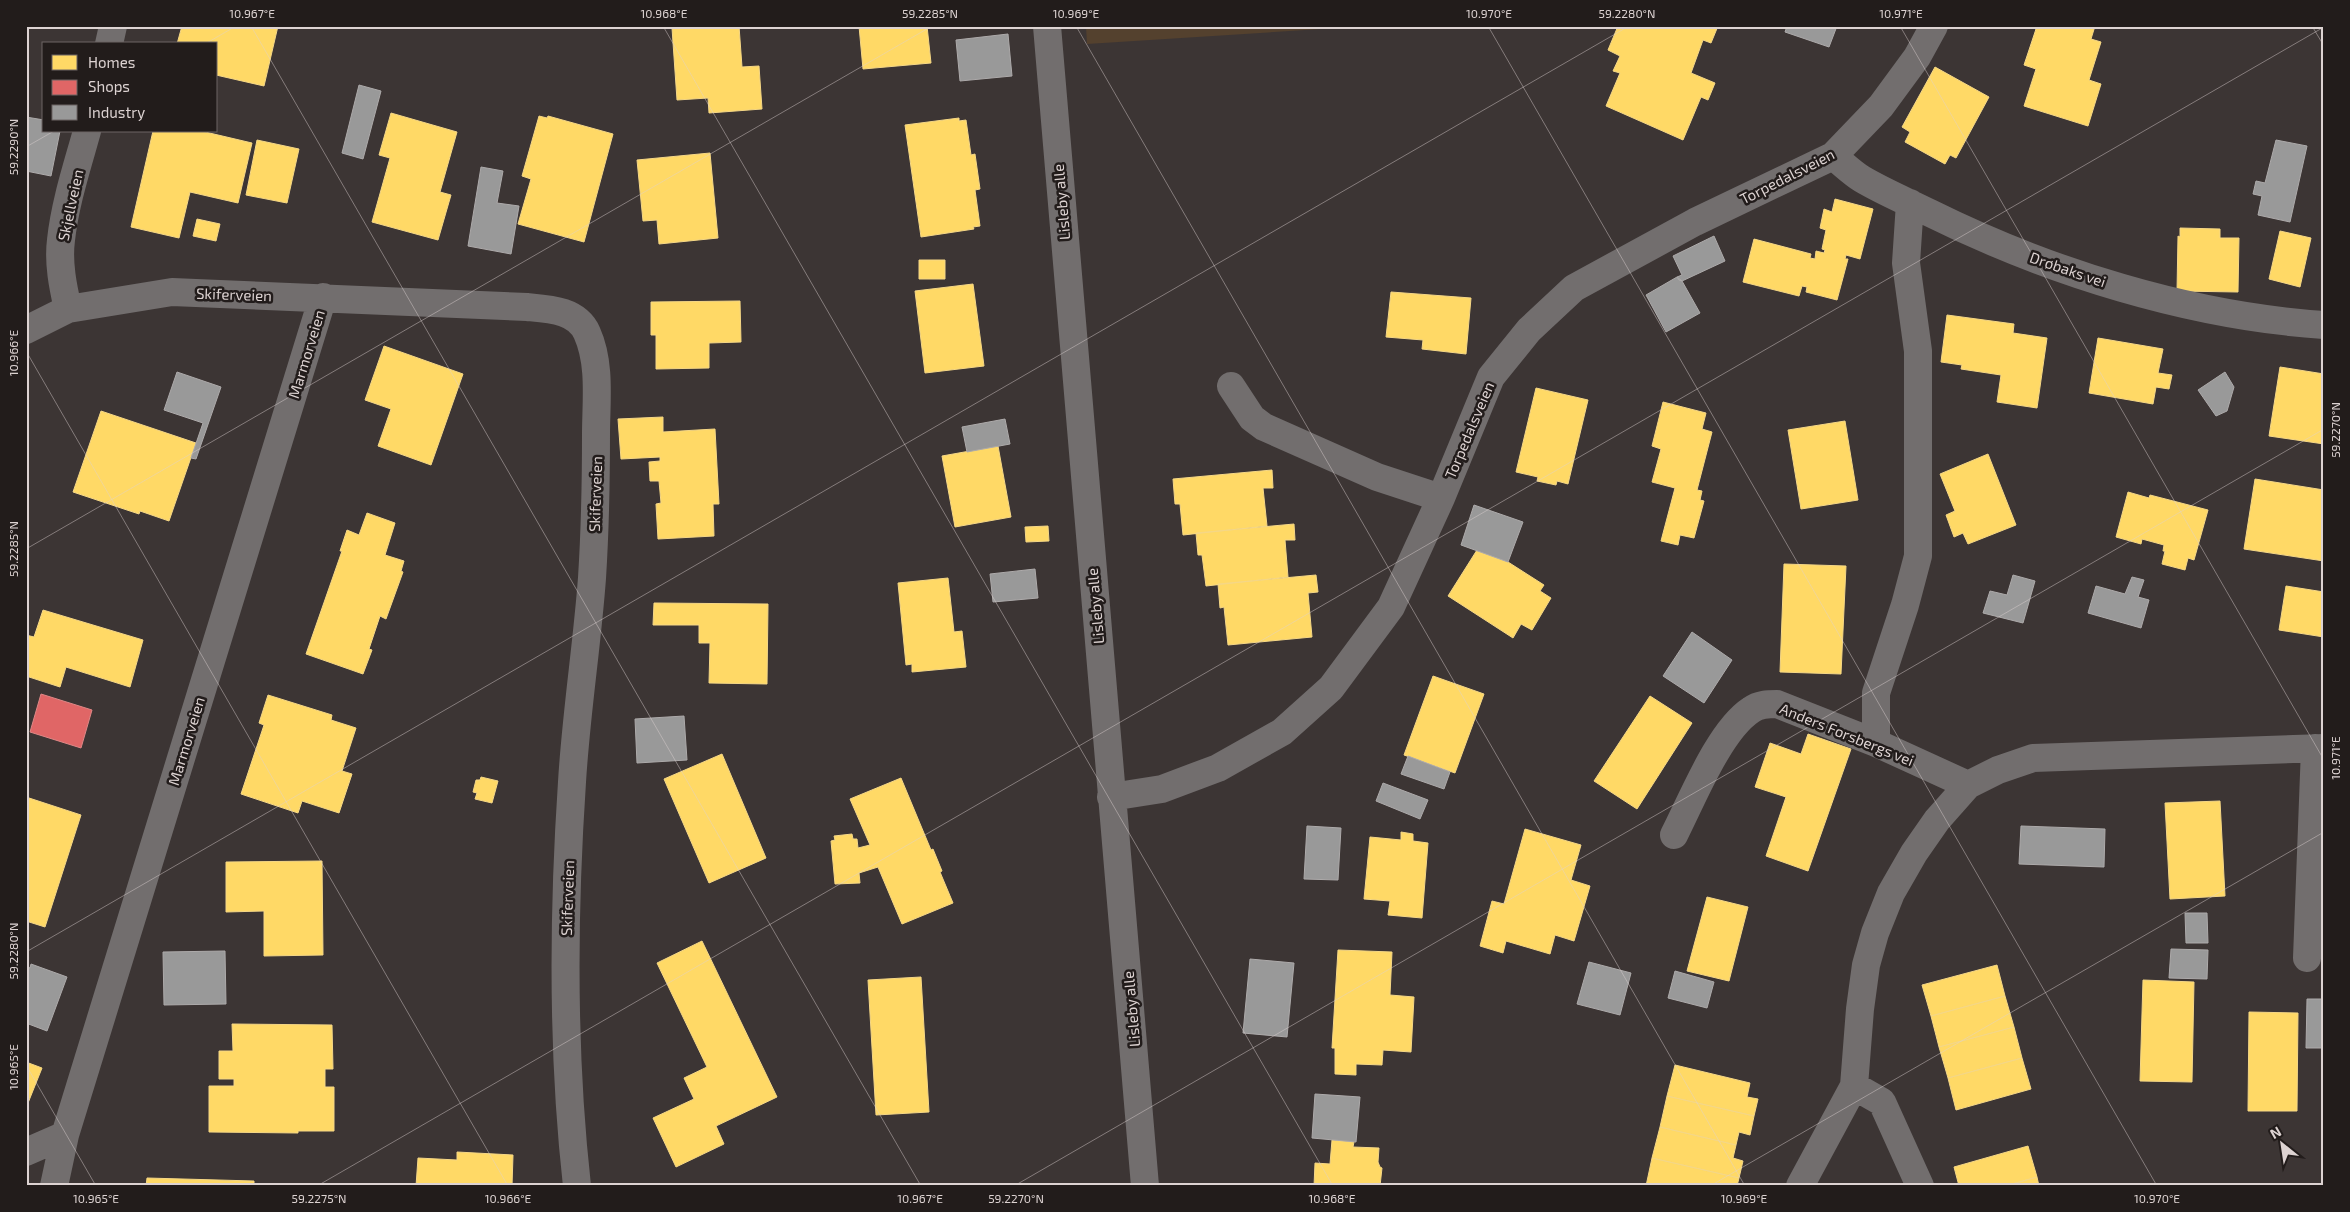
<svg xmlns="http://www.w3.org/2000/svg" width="2350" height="1212" font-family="'Exo 2',sans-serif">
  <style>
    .green { fill: #54412e }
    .homes { fill: #ffd966; stroke: #f5d786 }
    .shops { fill: #e06666; stroke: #df8786 }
    .industry { fill: #999; stroke: #adaaaa }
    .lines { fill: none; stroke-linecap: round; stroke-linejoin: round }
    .minor { stroke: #726e6e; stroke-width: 28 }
    .ticks { fill: none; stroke: #ddd3d2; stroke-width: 1; stroke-opacity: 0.45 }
    .labels { text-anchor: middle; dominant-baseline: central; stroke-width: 5; stroke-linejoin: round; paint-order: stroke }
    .street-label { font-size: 15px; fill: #ddd3d2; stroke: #221c1b }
    .neatline { fill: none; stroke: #ddd3d2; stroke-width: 2 }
    .ticks-label { font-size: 12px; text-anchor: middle; fill: #ddd3d2 }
  </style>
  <rect width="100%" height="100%" fill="#3c3534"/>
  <path class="green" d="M1086,26H1368L1087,44Z"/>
  <path class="homes" d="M182,26H278L264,86L216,75V44H177Z
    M690,26H739L742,67L759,66L762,109L709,113L708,98L677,100L672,28Z
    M859,26H927L931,63L863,69Z
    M1618,26H1718L1711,43L1703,40L1691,73L1715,83L1708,100L1701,97L1683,140L1606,106L1620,73L1613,71L1620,56L1608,50Z
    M2027,26H2095L2091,39L2101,42L2089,80L2101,84L2088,126L2024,106L2036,69L2024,65L2036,29Z
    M1935,67L1989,97L1956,158L1950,155L1945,164L1905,142L1910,132L1902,127Z
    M391,113L457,132L440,192L451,195L438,240L372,222L390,158L379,155Z
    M539,116L547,118L548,116L613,134L584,242L518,224L531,179L522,176Z
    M959,118V121L966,120L971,155L975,154L980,189L975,190L980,226L973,227L974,229L921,237L905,125Z
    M153,131H201L252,143L238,203L190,192L179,238L131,227Z
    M257,140L299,149L287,203L246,195Z
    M710,153L718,238L659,244L657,220L643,221L637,160Z
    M1835,199L1873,209L1860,259L1846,255L1845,259H1848L1837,300L1806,292L1807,287L1802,286L1799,296L1743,282L1754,239L1811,254L1810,258L1815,259L1816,251L1824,253L1825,250L1822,249L1826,230L1820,228L1824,209L1832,212Z
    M197,219L220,224L216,241L193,236Z
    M2180,228L2220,229V238H2239L2238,292L2177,291L2178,236L2180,237Z
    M2280,231L2311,238L2300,287L2269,279Z
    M919,260H945V279H919Z
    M973,284L984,366L925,373L915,291Z
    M1391,292L1471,298L1466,354L1422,349L1423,340L1386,337Z
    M740,301L741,342L709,343V368L656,369V335H651V302Z
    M1947,315L2014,324L2013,333L2047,338L2037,408L1997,402L2001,375L1961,369L1962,365L1941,362Z
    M2098,338L2163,349L2158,373L2172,375L2169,389L2156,387L2153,404L2089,393Z
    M384,346L463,374L431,465L378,446L391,409L365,400Z
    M2280,367L2324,374V444L2269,436Z
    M1536,388L1588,400L1568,484L1557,481L1556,485L1537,481L1538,477L1516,472Z
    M1663,402L1706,413L1702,429L1712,432L1697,490L1702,491L1700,500L1704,501L1694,538L1680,535L1678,545L1661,541L1675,488L1652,482L1661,449L1652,446Z
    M101,411L196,443L169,521L140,511L139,514L73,492Z
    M663,417V432L715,429L719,504H713L714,536L658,539L656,504L661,503L659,481H650L649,462L660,461V457L621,459L618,419Z
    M1845,421L1858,500L1801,509L1788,430Z
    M998,446L1011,517L955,527L942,456Z
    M1988,454L2016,525L1968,544L1963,533L1954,537L1946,515L1955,511L1940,474Z
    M1272,470L1273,488H1263L1267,526L1183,535L1180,504H1175L1173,479Z
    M2255,479L2324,490V561L2244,549Z
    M2128,492L2149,498L2150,495L2208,510L2194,560L2188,558L2185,570L2162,564L2165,551H2163L2164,545L2142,539L2141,544L2116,537Z
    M367,513L395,523L385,555L404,561L401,571L403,572L386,619L380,616L369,649L372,650L363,674L306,654L342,551H340L347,530L359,535Z
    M1294,524L1295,540H1285L1288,577L1206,586L1202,555H1198L1196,533Z
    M1048,526L1049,541L1026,542L1025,527Z
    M1477,550L1508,562L1544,585L1540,591L1551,598L1532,630L1521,624L1513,638L1448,596Z
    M1784,564L1846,566L1841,674L1780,672Z
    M1316,575L1318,592L1308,593L1312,637L1228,645L1224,607L1220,608L1218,584Z
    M948,578L954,632L962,631L966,667L912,672V664L906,665L898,583Z
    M2286,586L2324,592V637L2279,630Z
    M654,603L768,604L767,684L709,683L710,643H699V625H653Z
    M43,610L143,640L130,687L66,667L60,687L26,676V635L34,637Z
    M1433,676L1484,694L1455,773L1404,755Z
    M268,695L332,715L331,720L356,728L342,771L352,774L339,813L302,801L298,813L241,794L264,725L259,723Z
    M1650,696L1692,723L1637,809L1594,781Z
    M1808,734L1851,749L1808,871L1766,856L1786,797L1755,787L1770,743L1801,754Z
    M722,754L766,858L709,883L664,779Z
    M481,777L498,781L492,803L475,799L477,793L473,792L476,780H480Z
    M901,778L931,850L933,849L942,871L940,872L953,903L902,924L878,867L859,873L860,883L835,884L831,841L835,840L834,836L852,834L853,839H857L858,848L870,845L850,799Z
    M26,797L81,815L45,927L26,921Z
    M2220,801L2225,896L2170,899L2165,803Z
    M1525,829L1581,845L1571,880L1590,886L1574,941L1555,935L1550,954L1506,941L1503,953L1480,946L1492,901L1504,904Z
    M1401,832L1413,834V841L1428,843L1422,918L1388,915L1390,901L1364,899L1370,837L1401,840Z
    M322,861L323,955L264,956V911L226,912V862Z
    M1707,897L1748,907L1729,981L1687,971Z
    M702,941L777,1097L716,1126L724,1144L676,1167L653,1118L694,1099L684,1078L707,1067L657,963Z
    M1338,950L1392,952L1390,995L1414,997L1411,1052L1383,1050L1382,1065L1356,1064V1075L1335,1074V1048H1332Z
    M1997,965L2005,996L1931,1016L1922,985Z
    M921,977L929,1112L876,1115L868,980Z
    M2143,980L2194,982L2192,1082L2140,1081Z
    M2005,996L2014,1027L1939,1047L1931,1016Z
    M2249,1012L2298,1013L2297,1111H2248Z
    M232,1024L332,1025L333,1069H325V1087H334V1131H298V1133L209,1132V1086H234V1079H219V1051H233Z
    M2014,1027L2022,1058L1948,1078L1939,1047Z
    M2022,1058L2031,1089L1956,1110L1948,1078Z
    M26,1062L42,1068L26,1108Z
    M1675,1065L1750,1083L1747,1097L1758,1099L1754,1116L1667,1096Z
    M1667,1096L1754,1116L1750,1135L1739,1132L1736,1145L1660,1127Z
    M1660,1127L1736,1145L1733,1158L1743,1161L1739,1178L1652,1158Z
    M1332,1140L1354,1142L1353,1147L1379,1148L1378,1162L1380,1167L1382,1168L1380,1186H1314L1315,1163L1330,1164Z
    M2028,1146L2037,1177L2005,1186H1959L1954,1167Z
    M457,1152L513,1155L512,1186H416L418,1158L457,1160Z
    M1652,1158L1739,1178L1737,1186H1646Z
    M2037,1177L2039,1186H2005Z
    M147,1178L254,1181V1186H146Z"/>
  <path class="shops" d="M41,694L92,710L81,748L30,732Z"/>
  <path class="industry" d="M1787,26H1837L1829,47L1785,32Z
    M1008,34L1012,76L960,81L956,40Z
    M359,85L381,91L363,159L342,153Z
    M26,117L44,120V131H60L51,176L26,171Z
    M2276,140L2307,146L2290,222L2258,215L2262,196L2253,194L2256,181L2265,183Z
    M481,167L503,171L497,203L519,206L511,254L468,246Z
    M1714,236L1725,261L1682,281L1679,280L1677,277L1682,275L1673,256Z
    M1677,277L1682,281L1700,313L1666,332L1646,295Z
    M177,372L221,387L196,459L191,458L203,423L164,410Z
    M2225,372L2234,387L2227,411L2216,416L2198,390Z
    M1005,419L1010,444L967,452L962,427Z
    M1474,505L1523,522L1508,562L1461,545Z
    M1035,569L1038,598L993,602L990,574Z
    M2013,575L2035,581L2023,623L1983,613L1990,591L2007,595Z
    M2132,577L2144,580L2138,597L2149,600L2141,628L2088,613L2096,586L2125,594Z
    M1692,632L1732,660L1704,703L1663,676Z
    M684,716L687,760L637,763L635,719Z
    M1408,756L1450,772L1444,789L1401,774Z
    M1383,783L1428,800L1420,819L1376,801Z
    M1307,826L1341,828L1338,880L1304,879Z
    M2021,826L2105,829L2104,867L2019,864Z
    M2185,913H2207L2208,943H2186Z
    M2171,949L2208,950L2207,979L2169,978Z
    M225,951L226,1004L164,1005L163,952Z
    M1250,959L1294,963L1287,1037L1243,1033Z
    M1589,962L1631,973L1620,1015L1577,1004Z
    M31,964L67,977L47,1031L26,1023V966L30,968Z
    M1675,971L1714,982L1707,1008L1668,998Z
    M2307,999H2324V1048H2306Z
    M1315,1094L1360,1097L1356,1142L1312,1138Z"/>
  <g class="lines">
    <path class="minor" d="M1047,26L1145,1186
      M109,44L113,26
      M1833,156C1842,163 1852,173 1862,179C1884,192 1908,202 1930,213C2049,272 2190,316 2324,325
      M68,309C63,287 58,263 61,240C65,203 77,167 87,131
      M26,330L68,309L172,292L527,307C549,309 577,310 587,333C601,364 596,402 596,434C596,482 595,531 592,578C587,646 576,714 572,782C563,916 562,1052 577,1186
      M1231,386L1252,418L1264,427L1377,477L1441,498
      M1876,743V693L1905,605L1918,556V351L1906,263L1910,203
      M1111,797L1162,789L1218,768L1282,732L1331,688L1391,607L1441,498L1491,377L1529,330L1574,288L1695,222L1833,156L1881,106L1917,57L1934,26
      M1674,835C1692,800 1719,731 1751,710C1759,704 1768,704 1777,704L1876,743L1968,785
      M2307,958L2315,748
      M1854,1086L1882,1102L1920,1186
      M26,1152L65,1135
      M54,1186L65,1135L323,297
      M1800,1186L1854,1086L1860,1009L1866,965L1875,933L1891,893L1914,853L1937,820L1968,785L1998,770L2033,758L2324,748"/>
  </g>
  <path class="ticks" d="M251,26L921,1186M663,26L1333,1186M1076,26L1745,1186M1488,26L2157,1186M1900,26L2324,760M2312,26L2324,46M205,44L236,26M26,147L54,131M26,351L508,1186M26,549L932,26M26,952L1629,26M26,1065L96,1186M317,1186L2324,27M1014,1186L2324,429M1710,1186L2324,832"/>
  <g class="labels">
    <g class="street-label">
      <text transform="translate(1787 176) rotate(-27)">Torpedalsveien</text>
      <text transform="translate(1061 202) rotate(-95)">Lisleby alle</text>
      <text transform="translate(70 205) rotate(-78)">Skjellveien</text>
      <text transform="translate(2068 269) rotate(19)">Drøbaks vei</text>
      <text transform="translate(234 294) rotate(2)">Skiferveien</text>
      <text transform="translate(306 354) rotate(-73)">Marmorveien</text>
      <text transform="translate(1469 430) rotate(-67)">Torpedalsveien</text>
      <text transform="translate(595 494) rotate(-88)">Skiferveien</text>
      <text transform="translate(1095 606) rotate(-95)">Lisleby alle</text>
      <text transform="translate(1847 734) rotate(22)">Anders Forsbergs vei</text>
      <text transform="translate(186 741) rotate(-73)">Marmorveien</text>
      <text transform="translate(567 898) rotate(-88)">Skiferveien</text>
      <text transform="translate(1131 1009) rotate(-95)">Lisleby alle</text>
    </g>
  </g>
  <rect width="2350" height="1212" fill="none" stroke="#221c1b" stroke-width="55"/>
  <rect x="42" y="42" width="175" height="90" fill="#221c1b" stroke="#6d6564"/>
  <rect x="52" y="55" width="25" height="15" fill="#ffd966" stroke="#6d6564"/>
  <text x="88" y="68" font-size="15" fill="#ddd3d2">Homes</text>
  <rect x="52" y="80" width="25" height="15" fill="#e06666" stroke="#6d6564"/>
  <text x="88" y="92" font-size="15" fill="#ddd3d2">Shops</text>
  <rect x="52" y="105" width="25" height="15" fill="#999999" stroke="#6d6564"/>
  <text x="88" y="118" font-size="15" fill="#ddd3d2">Industry</text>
  <g transform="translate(2282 1144) rotate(330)" stroke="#221c1b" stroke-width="4" paint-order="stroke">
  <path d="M0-4L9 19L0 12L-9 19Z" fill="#ddd3d2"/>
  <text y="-8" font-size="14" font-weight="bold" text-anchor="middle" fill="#ddd3d2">N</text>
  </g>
  <rect x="28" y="28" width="2294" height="1156" class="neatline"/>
  <g class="ticks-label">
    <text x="252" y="18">10.967°E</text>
    <text x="664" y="18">10.968°E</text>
    <text x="930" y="18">59.2285°N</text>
    <text x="1076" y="18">10.969°E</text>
    <text x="1489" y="18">10.970°E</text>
    <text x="1627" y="18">59.2280°N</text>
    <text x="1901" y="18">10.971°E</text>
    <text transform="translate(14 147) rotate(-90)" y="4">59.2290°N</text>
    <text transform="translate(14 353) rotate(-90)" y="4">10.966°E</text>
    <text transform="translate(2336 430) rotate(-90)" y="4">59.2270°N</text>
    <text transform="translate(14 549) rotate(-90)" y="4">59.2285°N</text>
    <text transform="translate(2336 758) rotate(-90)" y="4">10.971°E</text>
    <text transform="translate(14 951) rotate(-90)" y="4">59.2280°N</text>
    <text transform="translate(14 1067) rotate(-90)" y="4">10.965°E</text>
    <text x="96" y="1203">10.965°E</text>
    <text x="319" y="1203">59.2275°N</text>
    <text x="508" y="1203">10.966°E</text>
    <text x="920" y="1203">10.967°E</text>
    <text x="1016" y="1203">59.2270°N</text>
    <text x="1332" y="1203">10.968°E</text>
    <text x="1744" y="1203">10.969°E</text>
    <text x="2157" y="1203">10.970°E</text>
  </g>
</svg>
